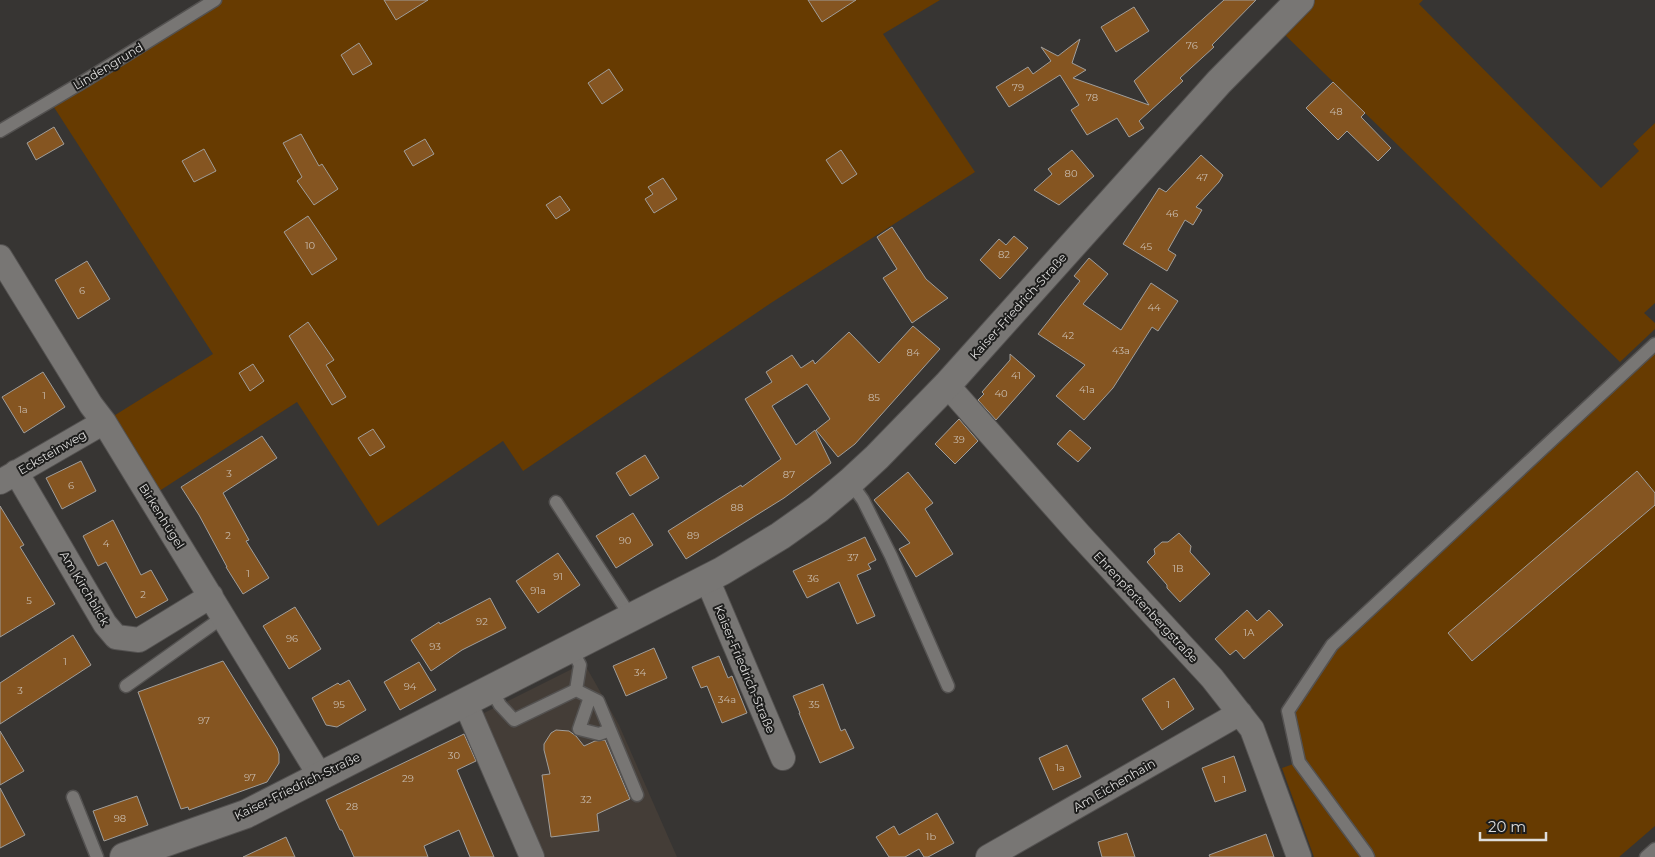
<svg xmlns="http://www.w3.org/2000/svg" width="1655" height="857" font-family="Montserrat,sans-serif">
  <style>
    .built { fill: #443d37 }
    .green { fill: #673b01 }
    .building { fill: #855521; stroke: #a09e9b }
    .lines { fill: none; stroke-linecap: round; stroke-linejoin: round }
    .service-casing { stroke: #545251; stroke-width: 15 }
    .minor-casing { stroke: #545251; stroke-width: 26 }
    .tertiary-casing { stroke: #545251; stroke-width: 30 }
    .service { stroke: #787674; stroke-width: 12 }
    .minor { stroke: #787674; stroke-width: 24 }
    .tertiary { stroke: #787674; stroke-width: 28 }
    .labels { text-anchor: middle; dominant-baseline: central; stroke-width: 4; stroke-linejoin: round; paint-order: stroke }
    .number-label { font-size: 10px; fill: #c8bbad }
    .street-label { font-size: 12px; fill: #dedddc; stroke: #1d1d1c }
  </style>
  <rect width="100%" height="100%" fill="#373533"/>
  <path class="built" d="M584,663L619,725L677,857H544L482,714Z"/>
  <path class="green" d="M215,0H940L883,34L975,172L771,303L523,471L503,441L378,526L297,402L150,497L104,422L213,354L50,101Z
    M1314,0H1423L1419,4L1601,188L1639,151L1633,144L1655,123V303L1644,313L1655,323V329L1620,362L1282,32Z
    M1655,344V493L1637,472L1449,633L1473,661L1655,505V826L1619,857H1314L1282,768L1299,762L1288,711L1332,645Z"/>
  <path class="building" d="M384,0H428L396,20Z
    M808,0H856L822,22Z
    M1224,0H1256L1212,45L1214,47L1180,78L1183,81L1139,121L1144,128L1129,137L1117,118L1087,135L1071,110L1079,105L1060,75L1009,107L996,87L1028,67L1033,74L1051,61L1041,47L1058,56L1080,39L1072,63L1086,70L1073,78L1149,105L1134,81Z
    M1134,7L1149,31L1116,52L1101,27Z
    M359,43L372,64L353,75L341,55Z
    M609,69L623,90L602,104L588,83Z
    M1333,82L1365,113L1361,117L1391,148L1378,161L1347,131L1338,140L1306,108Z
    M54,127L64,144L36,160L27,143Z
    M301,134L319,166L322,164L338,189L314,205L297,181L302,177L283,143Z
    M425,139L434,154L413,166L404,151Z
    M204,149L216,171L194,182L182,161Z
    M841,150L857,174L842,184L826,160Z
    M1072,150L1094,176L1059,205L1034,190L1052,174L1048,169Z
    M1201,155L1223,175L1219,182L1196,207L1202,210L1193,225L1185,220L1168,250L1176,255L1167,271L1123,244L1159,188L1166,192Z
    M663,178L677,199L654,213L645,199L653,194L648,187Z
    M560,196L570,210L556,219L546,205Z
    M308,216L337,259L312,275L284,232Z
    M892,227L926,279L948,298L912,323L883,278L897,269L877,237Z
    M1014,236L1028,248L1000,279L980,260L999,239L1006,245Z
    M1089,258L1108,274L1083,304L1121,330L1151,283L1178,301L1158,331L1152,327L1113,388L1084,420L1056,396L1085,365L1038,334L1080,281L1074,276Z
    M87,261L110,299L78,319L55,280Z
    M308,322L334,360L326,365L346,397L332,405L289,336Z
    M913,326L940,349L855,444L838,457L816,430L830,419L807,384L772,406L796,445L815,430L831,463L784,498L686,559L668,531L741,485L742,487L781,459L745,399L772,382L766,372L792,355L801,368L813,360L815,364L849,332L879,363Z
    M1010,354L1035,376L996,420L978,400L984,394L982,392L1010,360Z
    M253,364L264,381L250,391L239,373Z
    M43,372L65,407L24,433L2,397Z
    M959,419L978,441L955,464L935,444Z
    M373,429L385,447L370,456L358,438Z
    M1070,430L1091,448L1078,462L1057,444Z
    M262,436L277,458L223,493L249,540L246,541L269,578L243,594L226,567H227L199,515L181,487Z
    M645,455L659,478L630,496L616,473Z
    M81,461L96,491L62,509L46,478Z
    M1637,471L1655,493V505L1472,661L1448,633Z
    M908,472L933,503L925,509L953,554L916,577L899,549L910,543L874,500Z
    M0,506L24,545L20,547L55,604L0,637Z
    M633,513L653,545L616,568L596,536Z
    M113,520L141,575L151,570L168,600L136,618L106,562L98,566L83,536Z
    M1179,533L1191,546L1190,552L1210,574L1180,602L1167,588V585L1147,562L1155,554L1154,549L1162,542H1168Z
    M865,537L876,560L868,564L871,569L857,575L875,616L857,624L839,582L807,598L793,571Z
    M558,553L580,585L538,613L516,581Z
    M490,598L506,628L462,650L431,671L411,640L439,622L440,624Z
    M295,607L321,649L289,669L263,626Z
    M1247,610L1257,621L1269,610L1283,625L1244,659L1236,650L1230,655L1215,639Z
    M73,635L91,665L0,724V683Z
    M654,648L667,678L626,696L613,666Z
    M719,656L728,678L732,676L747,713L722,723L707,686L701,688L692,667Z
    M223,661L277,748L279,754V763L267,782L189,810L188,807L181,809L138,692Z
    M419,662L436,690L400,710L384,682Z
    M1174,678L1194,709L1162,730L1142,699Z
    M349,680L366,710L337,727L326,725L312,698L338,683L340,685Z
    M823,684L841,731L845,729L854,748L820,763L799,713H800L793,696Z
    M556,730L569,731L576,736L584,746L595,741L605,740L630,799L597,814L599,831L551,837L542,775L550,774L544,750V744L551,733Z
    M0,731L24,771L0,785Z
    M464,734L476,761L457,770L494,857H470L459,830L424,846L428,857H354L342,830H340L326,800Z
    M1067,745L1081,777L1053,790L1039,758Z
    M1234,756L1246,791L1215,802L1202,768Z
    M0,788L25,835L0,848Z
    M137,796L148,825L104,841L93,811Z
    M937,813L954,843L928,857H924L919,849L905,857H889L876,837L894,826L899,835Z
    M1127,833L1135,857H1102L1098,842Z
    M1266,834L1274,857H1210L1209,855Z
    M286,837L295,857H243Z"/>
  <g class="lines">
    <defs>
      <path id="service" d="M0,131L86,80L215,0
        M850,482L863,500L891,556L948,686
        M556,502L631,617
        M126,686L223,617
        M491,689L500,705L514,720L576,690L580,665L571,648
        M576,690L590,697L579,729L599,734L610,730L598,701L590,697
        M610,730L637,795
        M73,797L97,857
        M1368,857L1366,853L1299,762L1288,711L1332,645L1655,344
        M1646,857L1655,849"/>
      <path id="minor" d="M0,257L91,405L104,422L320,776
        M947,385L1079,534L1212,678L1252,729L1299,857
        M16,472L105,624L116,637L139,640L211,596
        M0,482L104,422
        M707,579L783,758
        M465,702L532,857
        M988,857L1240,713"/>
      <path id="tertiary" d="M124,857L246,814L722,571L780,536L818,509L850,482L877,457L947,385L1219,82L1300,0"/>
    </defs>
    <use href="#service" class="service-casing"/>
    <use href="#minor" class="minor-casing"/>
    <use href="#tertiary" class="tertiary-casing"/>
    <use href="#service" class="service"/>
    <use href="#minor" class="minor"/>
    <use href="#tertiary" class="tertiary"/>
  </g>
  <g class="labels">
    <g class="number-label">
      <text x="1192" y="45">76</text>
      <text x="1018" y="87">79</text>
      <text x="1092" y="97">78</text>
      <text x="1336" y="111">48</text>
      <text x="1071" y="173">80</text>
      <text x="1202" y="177">47</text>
      <text x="1172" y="213">46</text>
      <text x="310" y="245">10</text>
      <text x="1146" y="246">45</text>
      <text x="1004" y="254">82</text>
      <text x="82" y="290">6</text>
      <text x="1154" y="307">44</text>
      <text x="1068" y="335">42</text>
      <text x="1121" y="350">43a</text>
      <text x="913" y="352">84</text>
      <text x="1016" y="375">41</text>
      <text x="1087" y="389">41a</text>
      <text x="1001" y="393">40</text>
      <text x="44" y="395">1</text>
      <text x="874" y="397">85</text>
      <text x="23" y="409">1a</text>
      <text x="959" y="439">39</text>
      <text x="229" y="473">3</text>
      <text x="789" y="474">87</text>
      <text x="71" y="485">6</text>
      <text x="737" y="507">88</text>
      <text x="228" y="535">2</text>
      <text x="693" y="535">89</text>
      <text x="625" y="540">90</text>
      <text x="106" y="543">4</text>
      <text x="853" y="557">37</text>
      <text x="1178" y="568">1B</text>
      <text x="248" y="573">1</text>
      <text x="558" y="576">91</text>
      <text x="813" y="578">36</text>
      <text x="538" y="590">91a</text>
      <text x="143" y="594">2</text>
      <text x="29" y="600">5</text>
      <text x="482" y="621">92</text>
      <text x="1249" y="632">1A</text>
      <text x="292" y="638">96</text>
      <text x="435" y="646">93</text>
      <text x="65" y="661">1</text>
      <text x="640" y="672">34</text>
      <text x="410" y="686">94</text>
      <text x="20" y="690">3</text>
      <text x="727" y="699">34a</text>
      <text x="339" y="704">95</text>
      <text x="814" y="704">35</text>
      <text x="1168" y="704">1</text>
      <text x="204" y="720">97</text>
      <text x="454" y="755">30</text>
      <text x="1060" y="767">1a</text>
      <text x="250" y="777">97</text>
      <text x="408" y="778">29</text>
      <text x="1224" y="779">1</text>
      <text x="586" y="799">32</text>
      <text x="352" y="806">28</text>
      <text x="120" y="818">98</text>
      <text x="931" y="836">1b</text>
    </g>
    <g class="street-label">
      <text transform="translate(108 66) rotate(-31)">Lindengrund</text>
      <text transform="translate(1018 306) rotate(-48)">Kaiser-Friedrich-Straße</text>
      <text transform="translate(52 452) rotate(-30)">Ecksteinweg</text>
      <text transform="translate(162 516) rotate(58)">Birkenhügel</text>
      <text transform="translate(85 588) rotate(59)">Am Kirchblick</text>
      <text transform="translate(1146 607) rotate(47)">Ehrenpfortenbergstraße</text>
      <text transform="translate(745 669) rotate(67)">Kaiser-Friedrich-Straße</text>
      <text transform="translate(1114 785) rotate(-30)">Am Eichenhain</text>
      <text transform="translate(297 786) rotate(-26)">Kaiser-Friedrich-Straße</text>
    </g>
  </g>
  <path d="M1480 832v8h66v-8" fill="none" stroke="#dedddc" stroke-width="2.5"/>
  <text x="1488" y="832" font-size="15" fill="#dedddc" stroke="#1d1d1c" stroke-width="4" paint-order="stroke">20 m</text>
</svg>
